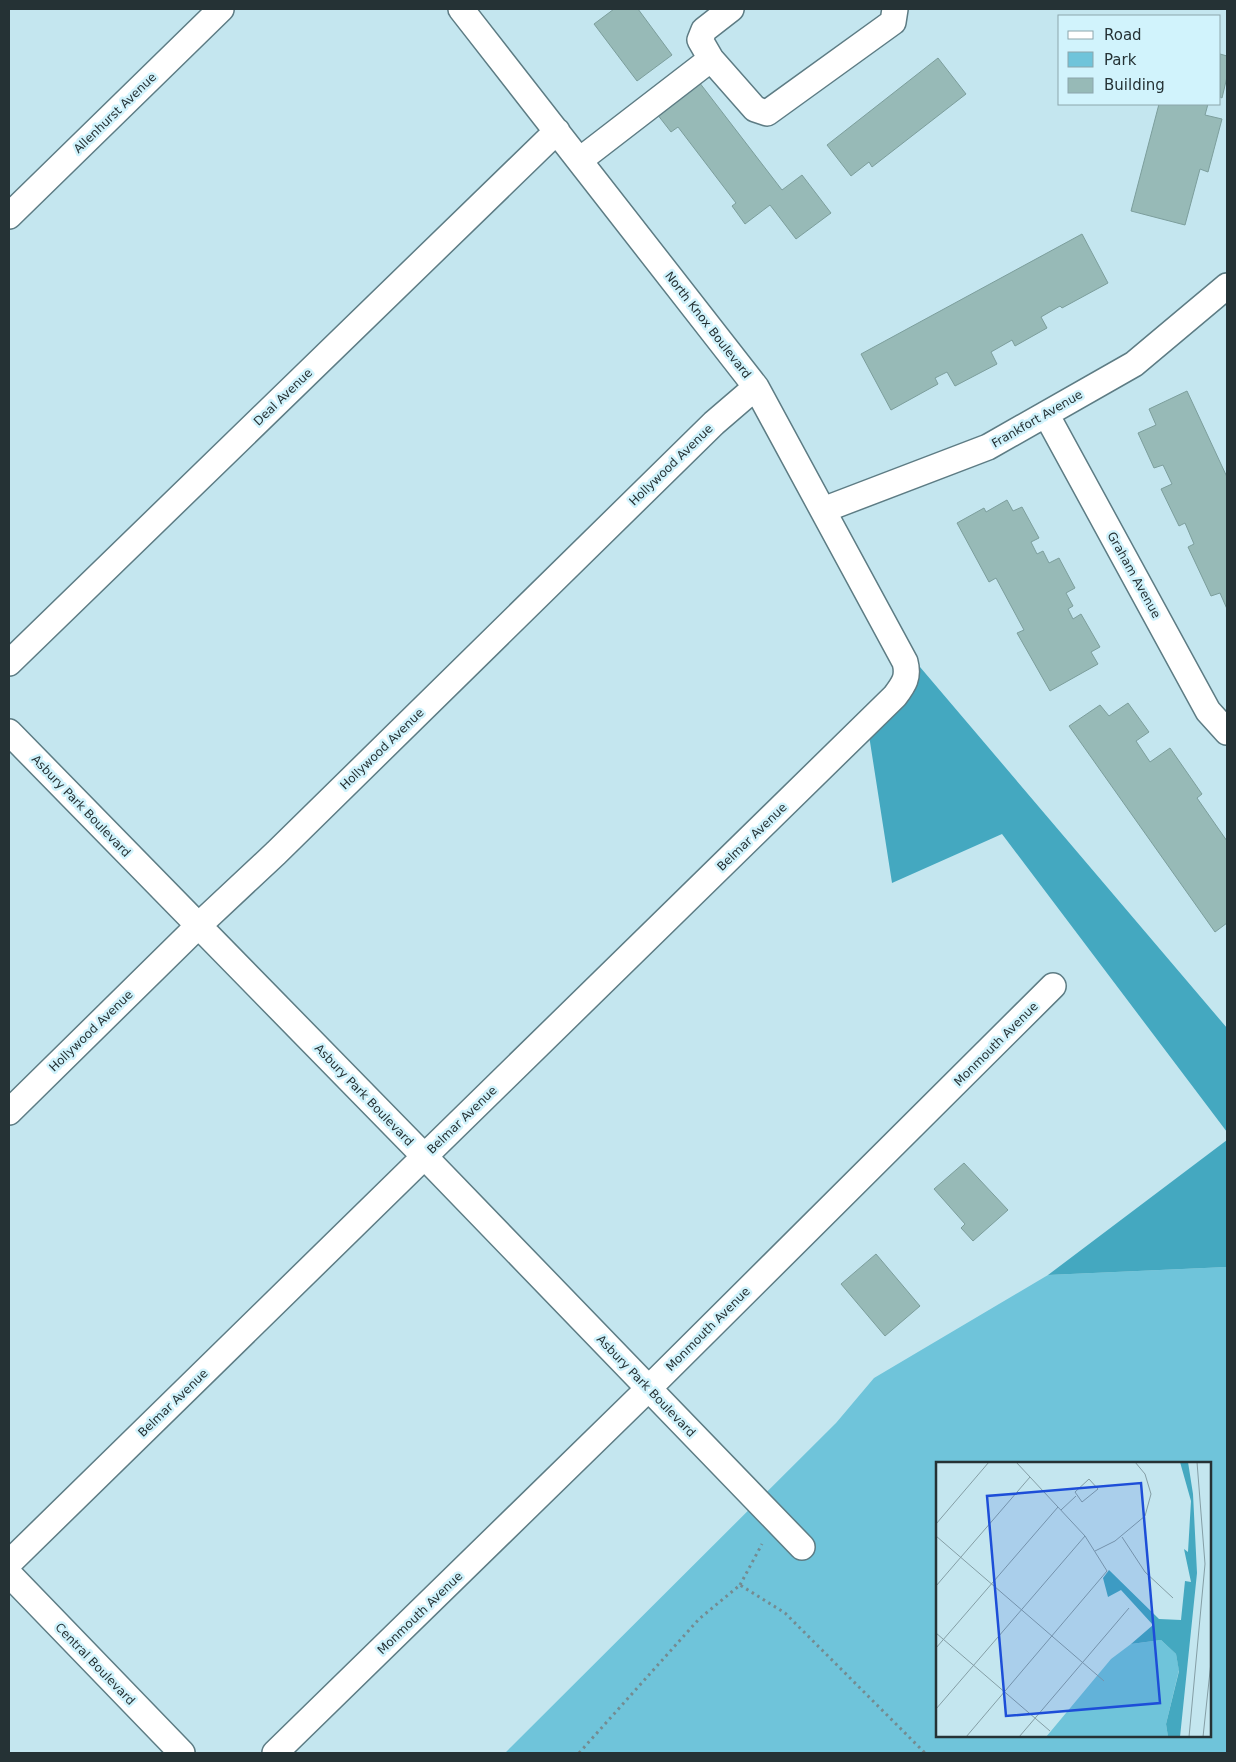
<svg xmlns="http://www.w3.org/2000/svg" width="1236" height="1762" font-family="'DejaVu Sans',sans-serif">
  <style>
    .green { fill: #6fc4da; fill-rule: evenodd }
    .forest { fill: #44a8c0 }
    .building { fill: #97bab7; stroke: #7c9e9c }
    .lines { fill: none; stroke-linecap: round; stroke-linejoin: round }
    .minor-casing { stroke: #5d7c84; stroke-width: 28 }
    .path { stroke: #748b91; stroke-width: 3; stroke-dasharray: 2.5 4; stroke-linecap: butt }
    .minor { stroke: #fff; stroke-width: 25 }
    .labels { text-anchor: middle; dominant-baseline: central; stroke-width: 5; stroke-linejoin: round; paint-order: stroke }
    .street-label { font-size: 12px; fill: #253235; stroke: #d1f3fc }
    .inset-road { fill: none; stroke: #849ea5; stroke-width: 1 }
    .view { fill: #1d4ed8; fill-opacity: 0.15; stroke: #1d4ed8; stroke-width: 2.5 }
    .inset-edge { fill: none; stroke: #253235; stroke-width: 2.5 }
  </style>
  <rect width="100%" height="100%" fill="#c4e6ef"/>
  <path class="green" d="M1227,1267V1753H505L836,1423L874,1378L1048,1275ZM937,1463H1210V1736H937Z"/>
  <path class="forest" d="M920,667L1227,1028V1132L1002,834L892,883L868,729Z
    M1227,1140V1267L1048,1275Z"/>
  <path class="building" d="M614,9H638L672,55L637,81L594,24Z
    M1220,54L1227,56V77L1222,98L1220,97Z
    M938,58L966,94L872,167L869,162L851,176L827,145Z
    M699,82L782,190L802,175L831,213L796,239L770,205L745,224L732,206L736,203L678,127L671,132L657,114Z
    M1159,104H1208L1205,115L1222,119L1208,172L1200,169L1185,225L1131,211Z
    M1082,234L1108,283L1062,308L1060,306L1041,317L1047,328L1015,346L1012,340L991,352L997,364L955,386L947,372L935,378L938,384L891,410L861,354Z
    M1187,391L1227,477V609L1220,593L1211,596L1188,547L1194,544L1185,523L1179,526L1161,489L1172,484L1163,465L1154,468L1138,433L1156,425L1149,409Z
    M1007,500L1013,511L1022,507L1039,538L1031,542L1037,554L1043,551L1049,563L1059,558L1075,588L1066,593L1073,606L1068,609L1073,619L1081,614L1100,647L1091,652L1098,664L1050,691L1017,633L1024,630L996,578L989,582L957,523L984,508L986,512Z
    M1128,703L1149,732L1136,741L1150,762L1170,748L1202,794L1197,798L1227,841V923L1215,932L1069,726L1100,705L1109,716Z
    M964,1163L1008,1210L973,1241L961,1228L965,1224L934,1189Z
    M876,1254L920,1306L885,1336L841,1284Z"/>
  <g class="lines">
    <defs>
      <path id="minor" d="M731,9L704,30L700,40L711,59L755,109L767,113L893,22L895,9
        M580,160L711,59
        M9,216L221,9
        M1046,414L1208,711L1227,732
        M823,510L988,447L1134,364L1227,286
        M9,663L557,131
        M9,732L425,1157L802,1547
        M9,1112L198,926L276,853L714,423L756,387
        M9,1563L895,696C904,684 909,677 905,662L756,387L461,9
        M9,1574L182,1753
        M275,1753L649,1388L1053,986"/>
    </defs>
    <use href="#minor" class="minor-casing"/>
    <path class="path" d="M740,1585L762,1544
      M579,1753L699,1619L740,1585L785,1613L925,1753"/>
    <use href="#minor" class="minor"/>
  </g>
  <g class="labels">
    <g class="street-label">
      <text transform="translate(115 113) rotate(-44)">Allenhurst Avenue</text>
      <text transform="translate(708 325) rotate(52)">North Knox Boulevard</text>
      <text transform="translate(283 397) rotate(-44)">Deal Avenue</text>
      <text transform="translate(1037 419) rotate(-30)">Frankfort Avenue</text>
      <text transform="translate(671 465) rotate(-44)">Hollywood Avenue</text>
      <text transform="translate(1134 575) rotate(61)">Graham Avenue</text>
      <text transform="translate(382 749) rotate(-44)">Hollywood Avenue</text>
      <text transform="translate(81 806) rotate(46)">Asbury Park Boulevard</text>
      <text transform="translate(752 837) rotate(-44)">Belmar Avenue</text>
      <text transform="translate(91 1031) rotate(-44)">Hollywood Avenue</text>
      <text transform="translate(996 1044) rotate(-45)">Monmouth Avenue</text>
      <text transform="translate(364 1095) rotate(46)">Asbury Park Boulevard</text>
      <text transform="translate(462 1120) rotate(-44)">Belmar Avenue</text>
      <text transform="translate(708 1329) rotate(-45)">Monmouth Avenue</text>
      <text transform="translate(646 1386) rotate(46)">Asbury Park Boulevard</text>
      <text transform="translate(173 1403) rotate(-44)">Belmar Avenue</text>
      <text transform="translate(420 1613) rotate(-44)">Monmouth Avenue</text>
      <text transform="translate(95 1664) rotate(46)">Central Boulevard</text>
    </g>
  </g>
  <g transform="translate(936 1462)">
    <rect width="275" height="275" fill="#c4e6ef"/>
    <path d="M225,178L240,192L243,208L230,262L232,275H110L175,197L195,182Z" fill="#6fc4da"/>
    <path d="M244,0H252L257,32L261,111L244,275H232L230,262L243,209L240,192L225,178L195,182L217,163L185,128L172,135L167,116L173,108L223,157L245,158L249,119L255,120L248,87L252,90L255,39Z" fill="#44a8c0"/>
    <path class="inset-road" d="M153,17L162,27L146,40L139,30ZM125,48L140,34M0,62L53,0M0,74L168,219M186,75L209,110L237,136M159,89L179,79L209,54L215,32L209,12L199,0M0,124L94,15M0,171L114,269M0,186L122,45M0,247L149,74M30,275L171,109L149,74L80,0M83,275L193,146M253,275L269,102L261,0M267,275L275,200"/>
    <path class="view" d="M205,21L224,241L70,254L51,34Z"/>
    <rect width="275" height="275" class="inset-edge"/>
  </g>
  <rect width="1236" height="1762" fill="none" stroke="#253235" stroke-width="20"/>
  <rect x="1058" y="15" width="162" height="90" fill="#d1f3fc" stroke="#8ca6ac"/>
  <rect x="1068" y="31" width="25" height="8" fill="#ffffff" stroke="#8ca6ac"/>
  <text x="1104" y="40" font-size="15" fill="#253235">Road</text>
  <rect x="1068" y="52" width="25" height="15" fill="#6fc4da" stroke="#8ca6ac"/>
  <text x="1104" y="65" font-size="15" fill="#253235">Park</text>
  <rect x="1068" y="78" width="25" height="15" fill="#97bab7" stroke="#8ca6ac"/>
  <text x="1104" y="90" font-size="15" fill="#253235">Building</text>
</svg>
